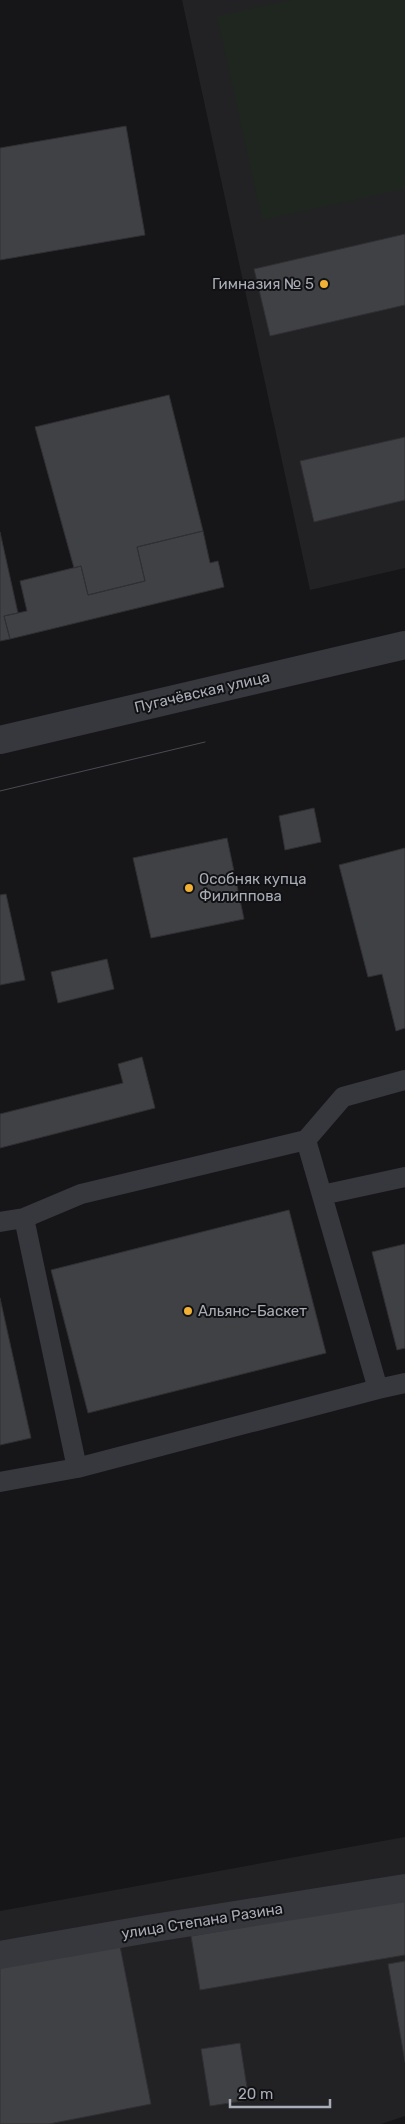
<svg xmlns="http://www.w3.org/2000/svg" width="405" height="2124" font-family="Rubik,sans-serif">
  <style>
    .built { fill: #222225 }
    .green { fill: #1e261f }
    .building { fill: #404145; stroke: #303034 }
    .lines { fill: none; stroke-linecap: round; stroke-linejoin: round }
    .service { stroke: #37383d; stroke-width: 20 }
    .minor { stroke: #37383d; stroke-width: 28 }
    .tram { stroke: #4a4c52; stroke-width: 1 }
    .poi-dot { fill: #f2b134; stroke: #111113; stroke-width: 2 }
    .labels { text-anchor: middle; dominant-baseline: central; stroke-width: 4; stroke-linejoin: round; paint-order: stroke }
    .poi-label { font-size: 15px; fill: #a8adb8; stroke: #111113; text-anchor: start }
    .street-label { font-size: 15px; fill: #a8adb8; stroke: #111113 }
  </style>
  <rect width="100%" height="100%" fill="#161618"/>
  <path class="built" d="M182,0H405V568L310,590Z
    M405,1837V2116L381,2124H0V1911Z"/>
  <path class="green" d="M291,0H405V189L262,220L217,16Z"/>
  <path class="building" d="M126,126L145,235L0,260V148Z
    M405,234V305L270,336L254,269Z
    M169,395L203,531L137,547L145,581L88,595L81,566L74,568L35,427Z
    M405,437V500L314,522L300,461Z
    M203,531L210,563L218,561L224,587L10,639L4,616L27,611L20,581L81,566L88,595L145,581L137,547Z
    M0,532L18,613L4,616L10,639L0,641Z
    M314,808L321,842L285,850L279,816Z
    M227,838L244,919L151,938L133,858Z
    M405,848V1028L396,1031L382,974L368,977L339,865Z
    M6,894L25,980L0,985V895Z
    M107,959L114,989L58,1003L51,972Z
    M142,1057L155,1108L0,1148V1114L123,1083L118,1064Z
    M289,1210L326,1353L88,1413L51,1270Z
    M405,1244V1348L397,1350L372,1252Z
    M0,1298L31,1438L0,1445Z
    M405,1899V1955L200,1990L191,1936Z
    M119,1941L151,2104L49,2124H0V1964Z
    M405,1961V2062L388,1964Z
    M240,2043L249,2100L210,2106L201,2049Z"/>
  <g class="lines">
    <path class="service" d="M405,1080L343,1097L306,1140L378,1389L405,1383
      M306,1140L81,1194L24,1218L77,1468L378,1389
      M322,1195L405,1177
      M0,1222L24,1218
      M0,1482L77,1468"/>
    <path class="minor" d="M0,740L405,645
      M0,1955L148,1929L405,1888"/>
    <path class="tram" d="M0,791L205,742"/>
  </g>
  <g class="poi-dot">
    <circle cx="324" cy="284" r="5"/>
    <circle cx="189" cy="888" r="5"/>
    <circle cx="188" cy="1311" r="5"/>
  </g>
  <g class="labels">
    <g class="poi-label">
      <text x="314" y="284" text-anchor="end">Гимназия № 5</text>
      <text x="199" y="879">Особняк купца<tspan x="199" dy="17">Филиппова</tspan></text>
      <text x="198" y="1311">Альянс-Баскет</text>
    </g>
    <g class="street-label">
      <text transform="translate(202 692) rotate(-13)">Пугачёвская улица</text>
      <text transform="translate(202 1921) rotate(-9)">улица Степана Разина</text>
    </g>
  </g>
  <path d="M230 2099v8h100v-8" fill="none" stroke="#a8adb8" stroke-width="2.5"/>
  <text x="238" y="2099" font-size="15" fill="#a8adb8" stroke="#111113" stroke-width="4" paint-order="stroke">20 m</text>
</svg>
